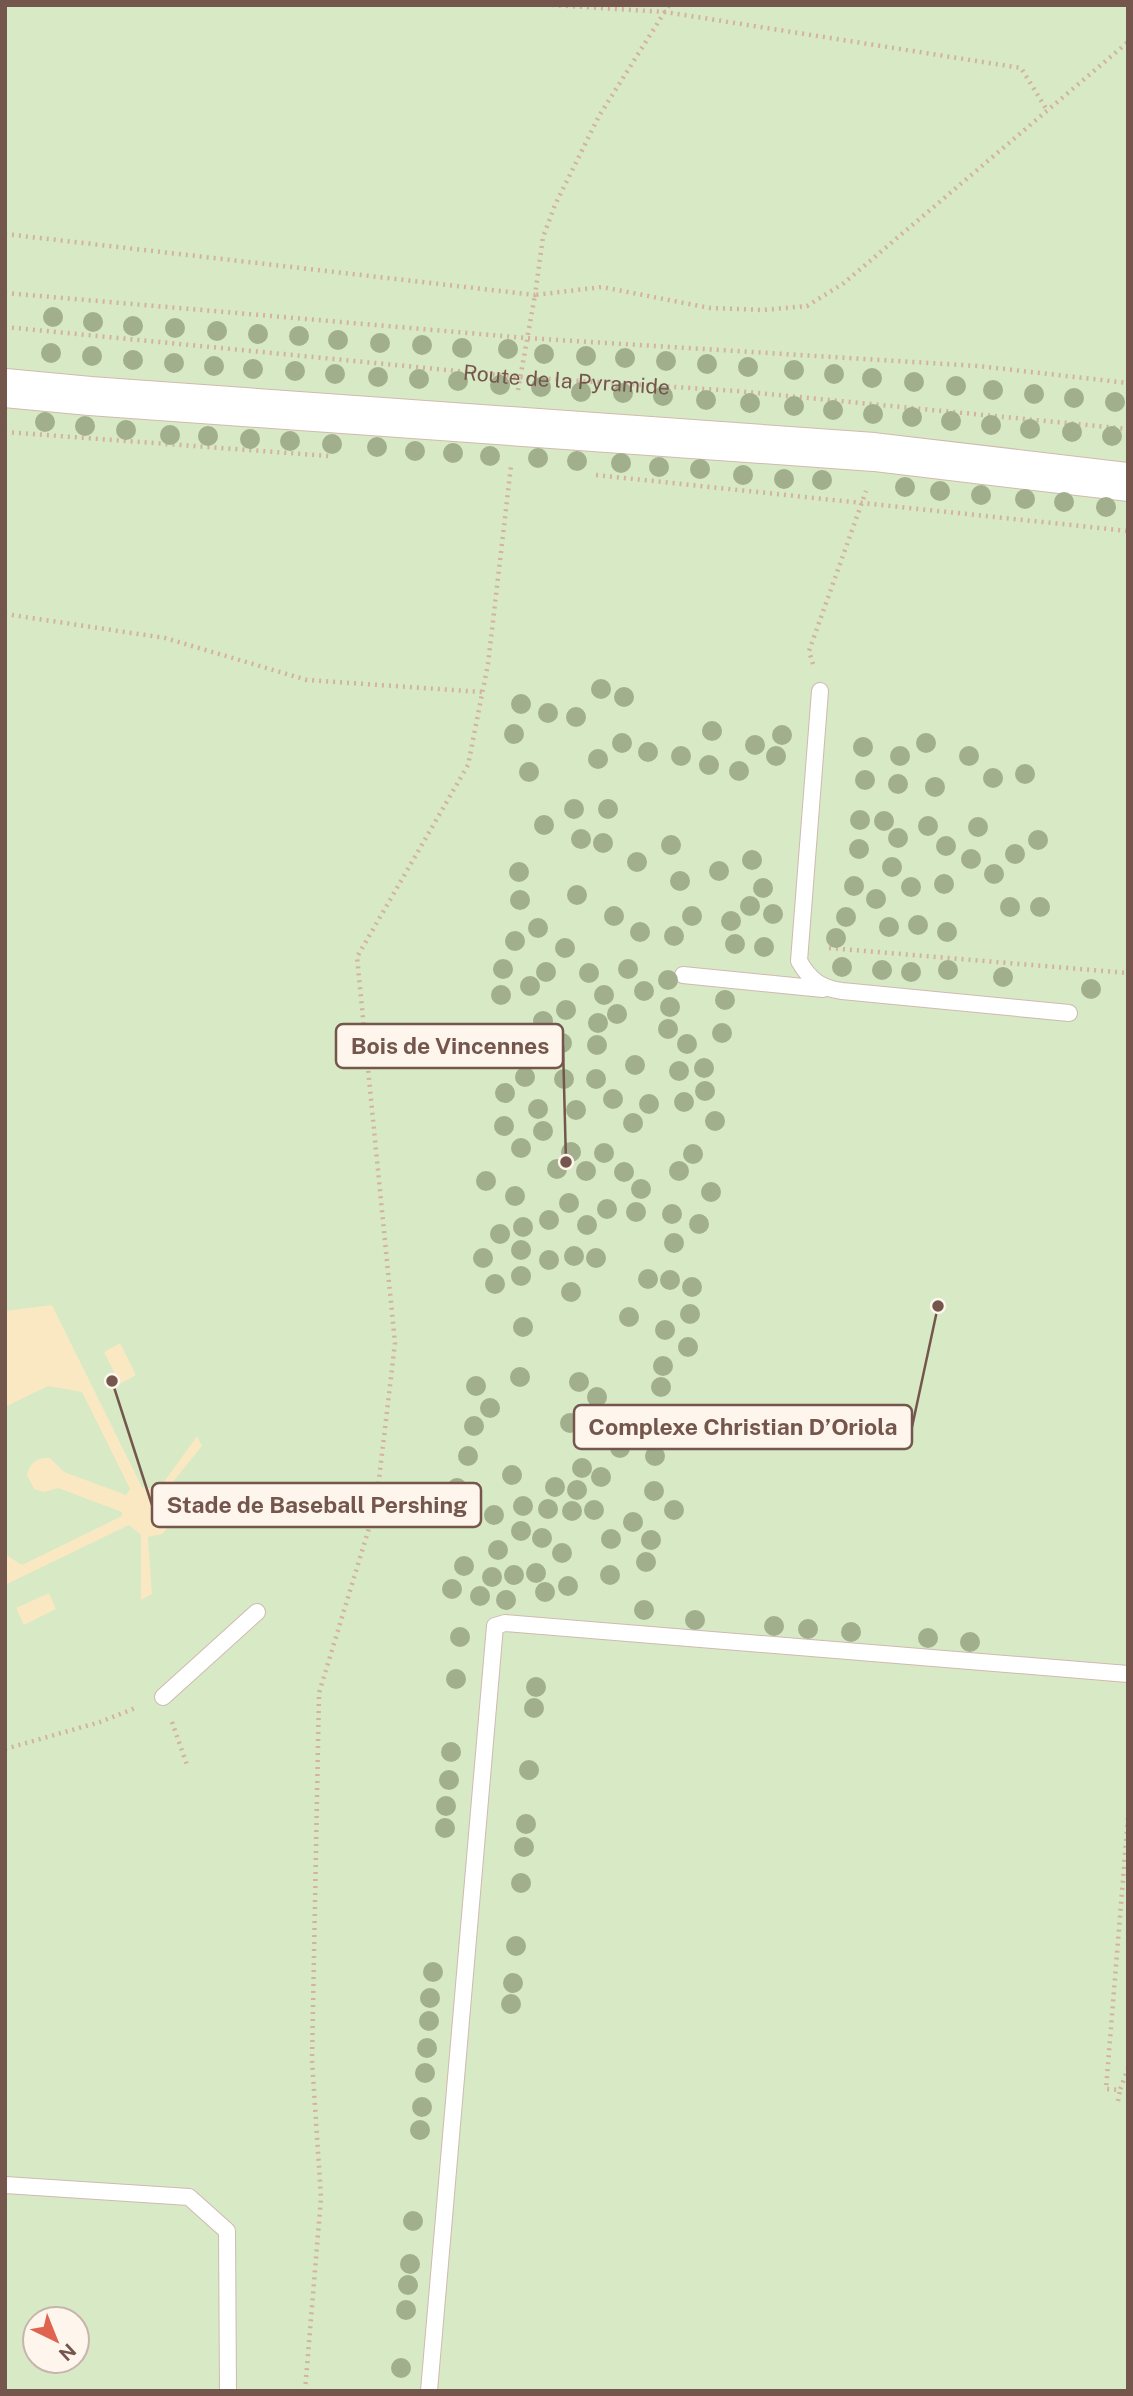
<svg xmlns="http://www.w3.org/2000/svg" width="1133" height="2396" font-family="'Public Sans',sans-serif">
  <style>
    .green { fill: #d7e9c5; fill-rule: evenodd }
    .sand { fill: #f9e8c2 }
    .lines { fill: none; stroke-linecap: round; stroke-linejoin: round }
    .lane-casing { stroke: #cfbab0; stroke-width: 18 }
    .secondary-casing { stroke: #d1baad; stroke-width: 40 }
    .path { stroke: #d5b1a2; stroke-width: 4.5; stroke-dasharray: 2 5; stroke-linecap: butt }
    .lane { stroke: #fff; stroke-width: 16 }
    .secondary { stroke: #fff; stroke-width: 38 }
    .tree { fill: #a2af8d }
    .labels { text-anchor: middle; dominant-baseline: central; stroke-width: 5; stroke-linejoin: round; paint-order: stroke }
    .street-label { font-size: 21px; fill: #74564c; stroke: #fef5ec }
    .leader { fill: none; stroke: #74564c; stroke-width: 2.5 }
    .callout-dot { fill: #74564c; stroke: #fef5ec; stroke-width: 2.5 }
    .callout { fill: #fef5ec; stroke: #74564c; stroke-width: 2.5 }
    .callout-label { font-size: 23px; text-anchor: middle; font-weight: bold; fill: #74564c }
  </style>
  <rect width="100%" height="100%" fill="#fbf1e6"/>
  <path class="green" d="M5,5H1128V2391H5ZM35,2319H77V2361H35Z"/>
  <path class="sand" d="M52,1305L142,1487L158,1490L197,1436L202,1446L164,1493C176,1508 176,1521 162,1534L148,1537L152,1594L141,1600V1535L129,1525L5,1585V1554L22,1565L122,1516V1512L58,1488L44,1492L34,1489L27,1475C30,1463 36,1457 50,1458L64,1472L126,1495L130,1489L82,1392L48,1386L5,1407V1311Z
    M120,1343L136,1375L120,1384L104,1352Z
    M49,1593L56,1609L24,1625L16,1608Z"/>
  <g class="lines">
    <defs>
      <path id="lane" d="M820,691L799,961C810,980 820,988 842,991L1069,1013
        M683,975L823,989
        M163,1697L257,1612
        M5,2185L189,2197L227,2231L228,2391
        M429,2391L495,1626L505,1623L1128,1674"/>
      <path id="secondary" d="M5,388L90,396L874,452L1128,482"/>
    </defs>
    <use href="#lane" class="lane-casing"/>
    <use href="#secondary" class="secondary-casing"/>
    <g class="path">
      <path d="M552,5L665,12L1021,68L1047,110"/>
      <path d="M5,234L535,295L543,237L555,205L599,116L669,5"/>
      <path d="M5,293L526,338L978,366L1128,383"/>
      <path id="s1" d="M5,327L519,377L737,391L1128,429"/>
      <path d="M518,390L535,295L602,287L710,308L763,310L807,306L844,283L1128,42"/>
      <path d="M5,432L329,456"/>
      <path d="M596,475L1128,531"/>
      <path d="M5,614L165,638L307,680L482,692"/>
      <path d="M813,664L809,651L866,491"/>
      <path d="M829,948L1128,973"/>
      <path d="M172,1722L187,1765"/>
      <path d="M5,1749L100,1722L138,1707"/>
      <path d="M1128,1818L1106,2089L1120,2090L1128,2068"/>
      <path d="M1118,2101L1120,2090"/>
      <path d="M305,2391L321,2198L312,2060L319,1693L376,1505L395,1343L357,957L468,765L488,664L511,466"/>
    </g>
    <use href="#lane" class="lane"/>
    <use href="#secondary" class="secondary"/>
  </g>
  <g class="tree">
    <circle cx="53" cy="317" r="10"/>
    <circle cx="93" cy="322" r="10"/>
    <circle cx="133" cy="326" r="10"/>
    <circle cx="175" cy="328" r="10"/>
    <circle cx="217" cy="331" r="10"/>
    <circle cx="258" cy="334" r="10"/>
    <circle cx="299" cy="336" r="10"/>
    <circle cx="338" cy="340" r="10"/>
    <circle cx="380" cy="343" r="10"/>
    <circle cx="422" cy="345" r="10"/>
    <circle cx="462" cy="348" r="10"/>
    <circle cx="508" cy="349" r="10"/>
    <circle cx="51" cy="353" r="10"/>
    <circle cx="544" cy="354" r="10"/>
    <circle cx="92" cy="356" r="10"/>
    <circle cx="586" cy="356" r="10"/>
    <circle cx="625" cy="358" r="10"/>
    <circle cx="133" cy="360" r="10"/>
    <circle cx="666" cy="361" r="10"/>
    <circle cx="174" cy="363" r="10"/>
    <circle cx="707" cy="364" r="10"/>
    <circle cx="214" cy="366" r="10"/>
    <circle cx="748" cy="367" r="10"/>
    <circle cx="253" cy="369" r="10"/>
    <circle cx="794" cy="370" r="10"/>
    <circle cx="295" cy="371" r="10"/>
    <circle cx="335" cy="374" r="10"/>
    <circle cx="834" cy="374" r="10"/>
    <circle cx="378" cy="377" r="10"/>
    <circle cx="872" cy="378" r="10"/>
    <circle cx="419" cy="379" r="10"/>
    <circle cx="458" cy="381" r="10"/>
    <circle cx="914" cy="382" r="10"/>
    <circle cx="500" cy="385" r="10"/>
    <circle cx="956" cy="386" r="10"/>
    <circle cx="541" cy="387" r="10"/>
    <circle cx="993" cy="390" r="10"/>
    <circle cx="581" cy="392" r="10"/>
    <circle cx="623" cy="393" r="10"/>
    <circle cx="1034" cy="394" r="10"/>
    <circle cx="663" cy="396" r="10"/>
    <circle cx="1074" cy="398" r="10"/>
    <circle cx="706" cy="400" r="10"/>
    <circle cx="1115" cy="402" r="10"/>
    <circle cx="750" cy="403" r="10"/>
    <circle cx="794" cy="406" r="10"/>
    <circle cx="833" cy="410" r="10"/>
    <circle cx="873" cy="414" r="10"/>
    <circle cx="912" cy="417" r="10"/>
    <circle cx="951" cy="421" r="10"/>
    <circle cx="45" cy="422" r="10"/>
    <circle cx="991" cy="425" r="10"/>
    <circle cx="85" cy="426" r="10"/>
    <circle cx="1030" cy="429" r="10"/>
    <circle cx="126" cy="430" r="10"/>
    <circle cx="1072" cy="432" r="10"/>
    <circle cx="170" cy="435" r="10"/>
    <circle cx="208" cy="436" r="10"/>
    <circle cx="1112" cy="436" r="10"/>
    <circle cx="250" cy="439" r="10"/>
    <circle cx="290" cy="441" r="10"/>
    <circle cx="332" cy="444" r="10"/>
    <circle cx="377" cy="447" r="10"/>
    <circle cx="415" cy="451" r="10"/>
    <circle cx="453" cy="453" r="10"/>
    <circle cx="490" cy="456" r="10"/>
    <circle cx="538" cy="458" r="10"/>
    <circle cx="577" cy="461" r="10"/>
    <circle cx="621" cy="463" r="10"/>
    <circle cx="659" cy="467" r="10"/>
    <circle cx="700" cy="469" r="10"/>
    <circle cx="743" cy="475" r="10"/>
    <circle cx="784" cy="479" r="10"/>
    <circle cx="822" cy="480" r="10"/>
    <circle cx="905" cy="487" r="10"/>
    <circle cx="940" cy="491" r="10"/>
    <circle cx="981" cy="495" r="10"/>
    <circle cx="1025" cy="499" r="10"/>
    <circle cx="1064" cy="502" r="10"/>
    <circle cx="1106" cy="507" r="10"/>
    <circle cx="601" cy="689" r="10"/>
    <circle cx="624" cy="697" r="10"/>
    <circle cx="521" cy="704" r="10"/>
    <circle cx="548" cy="713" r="10"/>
    <circle cx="576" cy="717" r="10"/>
    <circle cx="712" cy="731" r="10"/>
    <circle cx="514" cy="734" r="10"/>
    <circle cx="782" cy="735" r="10"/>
    <circle cx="622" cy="743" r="10"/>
    <circle cx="926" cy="743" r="10"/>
    <circle cx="755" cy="745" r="10"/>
    <circle cx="863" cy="747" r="10"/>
    <circle cx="648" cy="752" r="10"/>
    <circle cx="681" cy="756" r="10"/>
    <circle cx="776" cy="756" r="10"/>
    <circle cx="900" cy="756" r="10"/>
    <circle cx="969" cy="756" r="10"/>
    <circle cx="598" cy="759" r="10"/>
    <circle cx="709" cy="765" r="10"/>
    <circle cx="739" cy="771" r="10"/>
    <circle cx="529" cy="772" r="10"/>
    <circle cx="1025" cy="774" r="10"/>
    <circle cx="993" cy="778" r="10"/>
    <circle cx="865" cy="780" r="10"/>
    <circle cx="898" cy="784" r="10"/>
    <circle cx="935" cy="787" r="10"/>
    <circle cx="574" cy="809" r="10"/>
    <circle cx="608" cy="809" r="10"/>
    <circle cx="860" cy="820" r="10"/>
    <circle cx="884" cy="821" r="10"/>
    <circle cx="544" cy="825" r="10"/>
    <circle cx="928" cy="826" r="10"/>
    <circle cx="978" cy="827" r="10"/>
    <circle cx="898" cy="838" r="10"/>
    <circle cx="581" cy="839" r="10"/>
    <circle cx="1038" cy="840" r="10"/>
    <circle cx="603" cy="843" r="10"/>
    <circle cx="671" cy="845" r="10"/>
    <circle cx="946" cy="846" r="10"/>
    <circle cx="859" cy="849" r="10"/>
    <circle cx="1015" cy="854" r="10"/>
    <circle cx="971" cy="859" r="10"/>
    <circle cx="752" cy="860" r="10"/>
    <circle cx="637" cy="862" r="10"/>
    <circle cx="892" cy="867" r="10"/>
    <circle cx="719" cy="871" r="10"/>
    <circle cx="519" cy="872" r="10"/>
    <circle cx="994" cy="874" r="10"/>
    <circle cx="680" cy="881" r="10"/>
    <circle cx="944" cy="884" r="10"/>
    <circle cx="854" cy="886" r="10"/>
    <circle cx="911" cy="887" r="10"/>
    <circle cx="763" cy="888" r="10"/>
    <circle cx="577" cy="895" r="10"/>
    <circle cx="876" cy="899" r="10"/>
    <circle cx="520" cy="900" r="10"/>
    <circle cx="750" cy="906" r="10"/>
    <circle cx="1010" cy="907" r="10"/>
    <circle cx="1040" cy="907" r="10"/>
    <circle cx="773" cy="914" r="10"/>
    <circle cx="614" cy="916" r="10"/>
    <circle cx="692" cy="916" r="10"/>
    <circle cx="846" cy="917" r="10"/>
    <circle cx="731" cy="921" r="10"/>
    <circle cx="918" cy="925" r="10"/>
    <circle cx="889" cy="927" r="10"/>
    <circle cx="538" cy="928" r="10"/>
    <circle cx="640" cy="932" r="10"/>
    <circle cx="947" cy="932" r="10"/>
    <circle cx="674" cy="936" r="10"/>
    <circle cx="836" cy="938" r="10"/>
    <circle cx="515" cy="941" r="10"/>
    <circle cx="735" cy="944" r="10"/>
    <circle cx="764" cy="947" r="10"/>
    <circle cx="565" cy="948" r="10"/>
    <circle cx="842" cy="967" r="10"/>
    <circle cx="503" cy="969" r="10"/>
    <circle cx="628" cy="969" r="10"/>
    <circle cx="882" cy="970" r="10"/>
    <circle cx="948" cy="970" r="10"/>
    <circle cx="546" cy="972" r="10"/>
    <circle cx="911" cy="972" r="10"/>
    <circle cx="589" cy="973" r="10"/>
    <circle cx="1003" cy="977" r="10"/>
    <circle cx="668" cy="980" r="10"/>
    <circle cx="530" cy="986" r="10"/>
    <circle cx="1091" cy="989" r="10"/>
    <circle cx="644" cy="991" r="10"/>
    <circle cx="501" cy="995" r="10"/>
    <circle cx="604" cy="995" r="10"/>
    <circle cx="725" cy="1000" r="10"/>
    <circle cx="670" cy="1007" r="10"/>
    <circle cx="566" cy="1010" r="10"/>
    <circle cx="617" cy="1014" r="10"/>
    <circle cx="543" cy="1021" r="10"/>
    <circle cx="598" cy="1023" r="10"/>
    <circle cx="668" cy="1029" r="10"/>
    <circle cx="722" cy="1033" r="10"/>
    <circle cx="562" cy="1043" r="10"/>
    <circle cx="687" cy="1044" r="10"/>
    <circle cx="597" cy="1045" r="10"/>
    <circle cx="499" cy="1058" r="10"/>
    <circle cx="635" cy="1065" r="10"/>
    <circle cx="704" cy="1068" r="10"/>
    <circle cx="679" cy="1071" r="10"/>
    <circle cx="525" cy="1077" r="10"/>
    <circle cx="564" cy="1079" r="10"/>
    <circle cx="596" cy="1079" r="10"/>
    <circle cx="705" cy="1091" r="10"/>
    <circle cx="505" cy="1093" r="10"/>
    <circle cx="613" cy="1099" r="10"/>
    <circle cx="684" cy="1102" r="10"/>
    <circle cx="649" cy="1104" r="10"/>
    <circle cx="538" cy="1109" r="10"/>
    <circle cx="576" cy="1110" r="10"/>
    <circle cx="715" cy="1121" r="10"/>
    <circle cx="633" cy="1123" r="10"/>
    <circle cx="504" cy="1126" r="10"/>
    <circle cx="543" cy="1131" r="10"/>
    <circle cx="521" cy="1148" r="10"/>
    <circle cx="571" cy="1152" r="10"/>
    <circle cx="604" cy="1153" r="10"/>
    <circle cx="693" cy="1154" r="10"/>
    <circle cx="557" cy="1169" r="10"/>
    <circle cx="586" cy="1171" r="10"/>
    <circle cx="679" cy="1171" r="10"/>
    <circle cx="624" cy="1172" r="10"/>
    <circle cx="486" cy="1181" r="10"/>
    <circle cx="641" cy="1189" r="10"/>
    <circle cx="711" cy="1192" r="10"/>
    <circle cx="515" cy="1196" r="10"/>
    <circle cx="569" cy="1203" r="10"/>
    <circle cx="607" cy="1209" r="10"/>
    <circle cx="636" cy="1212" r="10"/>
    <circle cx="672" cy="1214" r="10"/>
    <circle cx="549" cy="1220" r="10"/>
    <circle cx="699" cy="1224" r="10"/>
    <circle cx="587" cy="1225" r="10"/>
    <circle cx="523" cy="1227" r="10"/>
    <circle cx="500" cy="1234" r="10"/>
    <circle cx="674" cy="1243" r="10"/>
    <circle cx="521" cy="1250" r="10"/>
    <circle cx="574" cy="1256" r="10"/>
    <circle cx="483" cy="1258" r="10"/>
    <circle cx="596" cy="1258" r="10"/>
    <circle cx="549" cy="1260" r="10"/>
    <circle cx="521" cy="1276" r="10"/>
    <circle cx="648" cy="1279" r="10"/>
    <circle cx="670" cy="1280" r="10"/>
    <circle cx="495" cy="1284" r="10"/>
    <circle cx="692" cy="1287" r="10"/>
    <circle cx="571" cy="1292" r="10"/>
    <circle cx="690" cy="1314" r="10"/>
    <circle cx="629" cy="1317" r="10"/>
    <circle cx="523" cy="1327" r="10"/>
    <circle cx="665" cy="1330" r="10"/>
    <circle cx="688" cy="1347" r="10"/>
    <circle cx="663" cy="1366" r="10"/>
    <circle cx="520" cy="1377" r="10"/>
    <circle cx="579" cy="1382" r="10"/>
    <circle cx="476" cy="1386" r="10"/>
    <circle cx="661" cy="1387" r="10"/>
    <circle cx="597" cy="1397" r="10"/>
    <circle cx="490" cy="1408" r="10"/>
    <circle cx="570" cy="1423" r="10"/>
    <circle cx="474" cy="1426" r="10"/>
    <circle cx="677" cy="1439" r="10"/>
    <circle cx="620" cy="1448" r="10"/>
    <circle cx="468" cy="1456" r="10"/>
    <circle cx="655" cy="1456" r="10"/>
    <circle cx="582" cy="1468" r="10"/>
    <circle cx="512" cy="1475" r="10"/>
    <circle cx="601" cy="1477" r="10"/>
    <circle cx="555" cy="1487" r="10"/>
    <circle cx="457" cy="1488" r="10"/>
    <circle cx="577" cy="1490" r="10"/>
    <circle cx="654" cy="1491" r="10"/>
    <circle cx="523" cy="1506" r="10"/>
    <circle cx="548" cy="1509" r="10"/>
    <circle cx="594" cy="1510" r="10"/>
    <circle cx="674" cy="1510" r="10"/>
    <circle cx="572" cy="1511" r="10"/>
    <circle cx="494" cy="1515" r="10"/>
    <circle cx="633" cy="1522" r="10"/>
    <circle cx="521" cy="1531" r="10"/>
    <circle cx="542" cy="1538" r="10"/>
    <circle cx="611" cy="1539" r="10"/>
    <circle cx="651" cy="1540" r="10"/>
    <circle cx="498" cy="1550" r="10"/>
    <circle cx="562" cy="1553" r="10"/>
    <circle cx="646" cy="1562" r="10"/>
    <circle cx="464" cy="1566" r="10"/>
    <circle cx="536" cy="1573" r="10"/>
    <circle cx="514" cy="1575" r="10"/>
    <circle cx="610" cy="1575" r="10"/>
    <circle cx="492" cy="1577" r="10"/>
    <circle cx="568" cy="1586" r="10"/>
    <circle cx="452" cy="1589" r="10"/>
    <circle cx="545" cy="1592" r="10"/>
    <circle cx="480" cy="1596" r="10"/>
    <circle cx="506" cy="1600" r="10"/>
    <circle cx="644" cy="1610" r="10"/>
    <circle cx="695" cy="1620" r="10"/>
    <circle cx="774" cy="1626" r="10"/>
    <circle cx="808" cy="1629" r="10"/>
    <circle cx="851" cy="1632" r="10"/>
    <circle cx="460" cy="1637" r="10"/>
    <circle cx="928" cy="1638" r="10"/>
    <circle cx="970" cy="1642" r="10"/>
    <circle cx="456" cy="1679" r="10"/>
    <circle cx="536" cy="1687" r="10"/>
    <circle cx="534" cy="1708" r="10"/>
    <circle cx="451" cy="1752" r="10"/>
    <circle cx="529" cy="1770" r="10"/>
    <circle cx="449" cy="1780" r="10"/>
    <circle cx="446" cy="1806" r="10"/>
    <circle cx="526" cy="1824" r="10"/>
    <circle cx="445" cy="1828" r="10"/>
    <circle cx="524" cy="1847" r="10"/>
    <circle cx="521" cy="1883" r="10"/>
    <circle cx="516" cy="1946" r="10"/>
    <circle cx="433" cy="1972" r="10"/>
    <circle cx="513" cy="1983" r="10"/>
    <circle cx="430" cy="1998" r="10"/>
    <circle cx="511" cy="2004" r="10"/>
    <circle cx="429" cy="2021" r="10"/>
    <circle cx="427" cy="2048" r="10"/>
    <circle cx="425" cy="2073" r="10"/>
    <circle cx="422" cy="2107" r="10"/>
    <circle cx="420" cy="2130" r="10"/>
    <circle cx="413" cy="2221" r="10"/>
    <circle cx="410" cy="2264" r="10"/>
    <circle cx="408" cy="2285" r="10"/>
    <circle cx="406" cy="2310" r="10"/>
    <circle cx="401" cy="2368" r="10"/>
  </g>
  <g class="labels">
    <g class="street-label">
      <text stroke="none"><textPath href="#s1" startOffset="564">Route de la Pyramide</textPath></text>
    </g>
  </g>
  <path class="leader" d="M566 1162L563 1046M938 1306L912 1427M112 1381L152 1505"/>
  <g class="callout-dot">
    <circle cx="566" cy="1162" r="7"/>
    <circle cx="938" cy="1306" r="7"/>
    <circle cx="112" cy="1381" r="7"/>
  </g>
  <g class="callout">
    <rect x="336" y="1024" width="227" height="44" rx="7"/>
    <rect x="574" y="1405" width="338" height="44" rx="7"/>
    <rect x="152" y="1483" width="329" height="44" rx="7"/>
  </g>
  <g class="callout-label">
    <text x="450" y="1054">Bois de Vincennes</text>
    <text x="743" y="1435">Complexe Christian D’Oriola</text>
    <text x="317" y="1513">Stade de Baseball Pershing</text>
  </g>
  <rect width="1133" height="2396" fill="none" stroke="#74564c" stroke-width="14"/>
  <g transform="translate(56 2340) rotate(137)"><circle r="33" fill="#fef5ec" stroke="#c7b5ac" stroke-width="2"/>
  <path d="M0-5L12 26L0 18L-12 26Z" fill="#e06350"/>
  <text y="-10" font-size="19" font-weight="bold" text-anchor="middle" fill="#74564c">N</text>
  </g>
</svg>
